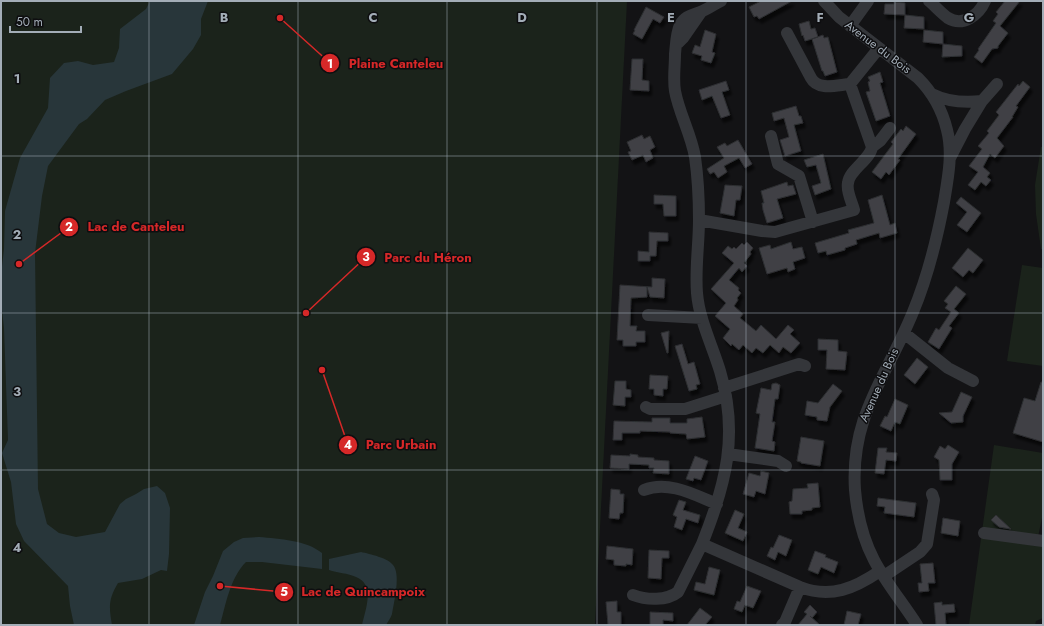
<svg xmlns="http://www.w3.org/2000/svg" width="1044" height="626" font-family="Jost,sans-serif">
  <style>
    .green { fill: #1b231b }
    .water { fill: #28363a }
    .building { fill: #3f4145; stroke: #2d2e31; filter: url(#shadow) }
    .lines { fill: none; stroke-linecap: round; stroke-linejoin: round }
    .minor { stroke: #34363a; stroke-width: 12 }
    .grid { fill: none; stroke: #a3adb7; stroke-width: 1; stroke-opacity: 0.55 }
    .labels { text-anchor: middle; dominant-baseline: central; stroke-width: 3; stroke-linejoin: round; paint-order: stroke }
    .street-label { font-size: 12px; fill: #a3adb7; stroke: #0e0e10 }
    .grid-label { font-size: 13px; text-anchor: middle; font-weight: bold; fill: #a3adb7; stroke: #0e0e10; stroke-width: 3; stroke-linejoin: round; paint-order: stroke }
    .leader { fill: none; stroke: #d62828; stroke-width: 1.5 }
    .callout-dot { fill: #d62828; stroke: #0e0e10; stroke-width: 1.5 }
    .mark-label { font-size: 12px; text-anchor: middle; font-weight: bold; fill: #fff }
    .callout-label { font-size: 13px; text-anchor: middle; font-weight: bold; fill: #d62828; stroke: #0e0e10; stroke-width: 3; stroke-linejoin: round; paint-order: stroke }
  </style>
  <defs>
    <filter id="shadow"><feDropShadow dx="2.5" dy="4.5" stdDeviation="1" flood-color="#0009"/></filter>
  </defs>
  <rect width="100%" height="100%" fill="#131315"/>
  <path class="green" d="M1,1H627L595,625H1Z
    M1041,147H1043V249H1041L1036,214L1035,185Z
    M1022,265L1043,268V366L1007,361Z
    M994,445L1043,453V513L1037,542L1043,543V618L1036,621L1035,625H969Z"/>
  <path class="water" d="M150,1H208L201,19V35L193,49L172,74L126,91L105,100L87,119L79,124L48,166L42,196L35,253L38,489L47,524L59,533L76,537L105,532L120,504L126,499L136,494L144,489L157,486L165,493L170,508L169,554L167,571L161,570L142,579L118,583C108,600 109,607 112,625H74L70,606L68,586L24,541L16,524L11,482L2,453L8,440L4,328L1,301V275L4,249L5,211L20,158L48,108L50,78L64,63L78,61L93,65L114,62L119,48L120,29L146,9Z
    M259,537C280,539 306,540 322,553V569L262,562H246C230,578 226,604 220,625H194L205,592L213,576L223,551L234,542L243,538Z
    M361,552C370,554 388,558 393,565C401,574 394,602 392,614C391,618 388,621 386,625H362C365,610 376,585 356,577C348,573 337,573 329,570V559Z"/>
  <path class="building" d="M761,1H792L759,19L757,16L754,17L749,7Z
    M1005,1H1020L1000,26L1008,33L998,46V48L992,49L982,63L974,57L979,50L978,49L996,23L993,21L998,14L996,12Z
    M894,2L905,3V15L884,14L885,4H894Z
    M646,7L664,17L660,23L653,19L642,39L633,34L635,30H634Z
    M905,15L924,17V29L904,28Z
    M809,21L811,29L815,28L818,37L805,41L803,35L802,36L799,24Z
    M705,30L716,34L712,52L715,53L711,63L701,60L702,56L692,53L695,45L700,47Z
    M924,30L943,32V44L923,42Z
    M823,35L824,38L828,37L837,72L825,76L823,71H822L812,39Z
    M943,44L962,46V56L942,57Z
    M632,59H643L642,80L649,81V91L630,90Z
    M880,72L883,82L880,83L890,116L876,121L866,92L870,91L868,82L870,81L868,77Z
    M726,81L729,90L722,92L730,115L721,118L712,96L702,100L699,90Z
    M1023,81L1030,87L1016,106L1018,107L1012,117H1013L997,138L1004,146L995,158L990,154L983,167L990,173L987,177L991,180L986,186L981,182L975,190L968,185L978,172L969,166L982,149L978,146L989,133L987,131L999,115L996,112L1018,84L1019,86Z
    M796,106L799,116H801L803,123L794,125L801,151L785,156L780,140L789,137L784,118L774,121L772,113Z
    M906,126L916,134L898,159L900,160L889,175L886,172L881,179L872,172L893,144L891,142L901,129L903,131Z
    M642,135L644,139L650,136L655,147L650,150L653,158L646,162L643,155L632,160L628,152L631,151L627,142Z
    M738,140L752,164L745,168L739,158L724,166L727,172L718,178L714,172L710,174L707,169L724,158L717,147L725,143L727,146Z
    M823,154L831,189L815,195L812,186L821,183L816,165L807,167L804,160Z
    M787,182L788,186L793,185L796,194L777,199L783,218L767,223L763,210L762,203H764L761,191Z
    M725,185L742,186L740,200H736L734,216L720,213Z
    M654,195L676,196V216H664L663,204H654Z
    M882,195L890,225L895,223L897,233L880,238L879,233L856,240L857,244L845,248V250L827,255L826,251L818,253L815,243L849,233L848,230L874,223L868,200Z
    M961,197L981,213L967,232L957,225L967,212L956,203Z
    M649,232L668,233V241H657L656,256H650V261H638V251L649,252Z
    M747,242L753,248L750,252L751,254L744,263L747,266L742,272L739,268L729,280L739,288L738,290L741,293L737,298L738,300L734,306L743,314L740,318L756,331L761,325L776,339L788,325L794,330L790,334L800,343L791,353L783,347L779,353L770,345L763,353L756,348L752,353L743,345L739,350L732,344L731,346L723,338L730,329L715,316L726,303L711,289L734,263L722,253L728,246L732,249L734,247L736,249L742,243L744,245Z
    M791,242L793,249L802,247L805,258L793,262L795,269L788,272L787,268L767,274L759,248L770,245L771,249Z
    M968,248L983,260L973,273L969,270L963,277L952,268Z
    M652,278L665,279L664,298L650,297L647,287V297L631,298L630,326H637L636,331H645V342H636V346H623V340H617L620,285L652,287Z
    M956,286L966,294L954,309L959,313L949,326L952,328L939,349L928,342L936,328L939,330L951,312L945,308L948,304L944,301Z
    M669,331L668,353H667L661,333Z
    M818,339L838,340V351L847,352L845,370L826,369L827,350H818Z
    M682,344L688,364L694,362L700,384L696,385L697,389L689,391L675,346Z
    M917,358L928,367L915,384L904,375Z
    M650,375L668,376L667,389H663V396L654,395V389H649Z
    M615,381H626V389L631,390V397H625V406L613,405Z
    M1041,382H1043V442L1013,433L1024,398L1035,401Z
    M776,383L780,385L778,399H775L772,422H775L772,441L775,442L774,451L755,448L760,414L756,413L761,388L771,390L772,384Z
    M833,384L842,391L830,407L827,421L817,420V417L805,415L807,401L818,403Z
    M961,392L972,397L963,416V422L951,423L939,413L952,412Z
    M895,399L908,405L900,424L895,422L891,431L880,426L885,416L887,417Z
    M702,417L705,437L687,439L686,434L670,433V432L640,431V433H622V440H613L614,421L652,422V418H670V423H687V419Z
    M801,437L824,441L820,466L801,463V462L797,461Z
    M948,445L959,452L952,464V480H940L939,460L934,457L940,446L945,449Z
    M878,448H887L886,452L897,453L896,461L886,460L884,474L875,473Z
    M630,454L638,455V457L654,458V460L669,461V474L653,473L654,468H649V465L629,464V469L610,468L611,455L630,456Z
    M695,456L708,461L701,480L694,478L693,481L686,479Z
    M761,471L769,473L765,494L756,491L754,497L743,494L749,473L760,476Z
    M818,483L820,507L812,508V510L802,511V514H790L789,502L792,501L793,489L808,488L807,484Z
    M611,489L620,490V494H624L623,513H620L619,519L609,518Z
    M878,498L916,503L914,517L884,513L885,507L877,506Z
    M679,500L686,502L683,510L700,515L698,523L686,519L682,530L674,527L677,517L673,515Z
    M735,510L744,514L738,528L747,532L743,541L725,533Z
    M996,515L1011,529L999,527L991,520Z
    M943,518L960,521L958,536L941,533Z
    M779,535L792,540L786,556L778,552L775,560L767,556L771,547L773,548Z
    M607,546L633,549L632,565L626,564V566L614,565V560L606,559Z
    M649,550L669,551V558H662L661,579L648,578Z
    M815,551L826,555L825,557L838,562L834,573L821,567L818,574L808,570Z
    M933,563L935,583H928L929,591L919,592L918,583H922L920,564Z
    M709,567L720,570L714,595L694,590L696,582L705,584Z
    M747,586L761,591L753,608L745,605L742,612L734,609L737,601L740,602Z
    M617,601V612H621V625H608L606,602Z
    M942,602V605L954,604L955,612L945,613L946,625H936L934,603Z
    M810,605L817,612L812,618L810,616L820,625H798L807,614L804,612Z
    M700,608L712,617L705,625H687Z
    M847,611L861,614L858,625H844Z
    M650,612L673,613V621L663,620V625H650Z"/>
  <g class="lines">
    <path class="minor" d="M721,1C714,4 707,10 700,12C692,15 685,16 680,25C676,34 676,45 675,54C675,67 673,79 675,91C679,113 691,134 695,157C698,178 699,199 699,220C699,244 695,269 697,293C699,319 712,345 720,371C739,434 726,484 702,544L800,587C831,599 855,588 880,571
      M824,1L839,17L918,78C933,93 942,109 947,130C953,153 948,178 944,202C937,239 928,276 913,312C887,376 850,416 855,490C857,513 863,539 874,560C886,583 903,603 917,625
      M929,1C935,6 941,13 948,18C963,27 979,15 985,1
      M850,26L868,1
      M787,33L811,78C818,91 837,85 850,84
      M678,43L683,38L701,12
      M932,94C948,102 965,103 982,101L997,84
      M771,136L778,164L799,176L813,222
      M872,147L880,141L890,128
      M950,158L965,129L982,101
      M699,220L762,231L775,232L854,210C852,202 846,191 848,183C849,170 870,160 872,147L850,84L879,48
      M648,315L702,318
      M904,333L948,368L973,381
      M724,388L799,364L805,366
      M646,407L650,409H685L726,396
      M728,454L778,461L786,466
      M644,490C668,480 695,495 717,504
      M984,533L1043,541
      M884,576L920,552L927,544L934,500L932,494
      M633,595C646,600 667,601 678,592L702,544
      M782,625L785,622L800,587"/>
  </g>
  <path class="grid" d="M149,1V625M298,1V625M447,1V625M597,1V625M746,1V625M895,1V625M1,156H1043M1,313H1043M1,470H1043"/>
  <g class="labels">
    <g class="street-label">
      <text transform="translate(878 47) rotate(37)">Avenue du Bois</text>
      <text transform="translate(879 385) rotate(-66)">Avenue du Bois</text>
    </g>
  </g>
  <g class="grid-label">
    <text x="224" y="22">B</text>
    <text x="373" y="22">C</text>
    <text x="522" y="22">D</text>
    <text x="671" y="22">E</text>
    <text x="820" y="22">F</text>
    <text x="969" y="22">G</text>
    <text x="17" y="83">1</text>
    <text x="17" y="239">2</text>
    <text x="17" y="396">3</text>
    <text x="17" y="552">4</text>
  </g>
  <path class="leader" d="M280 18L330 63M19 264L69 227M306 313L366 257M322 370L348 445M220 586L284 592"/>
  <g class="callout-dot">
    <circle cx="280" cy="18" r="4"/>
    <circle cx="19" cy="264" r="4"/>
    <circle cx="306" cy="313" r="4"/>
    <circle cx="322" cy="370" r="4"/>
    <circle cx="220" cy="586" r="4"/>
    <circle cx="330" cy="63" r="10"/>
    <circle cx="69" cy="227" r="10"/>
    <circle cx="366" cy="257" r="10"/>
    <circle cx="348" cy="445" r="10"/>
    <circle cx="284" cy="592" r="10"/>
  </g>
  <g class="mark-label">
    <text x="330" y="68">1</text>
    <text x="69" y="231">2</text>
    <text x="366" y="261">3</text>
    <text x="348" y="449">4</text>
    <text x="284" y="596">5</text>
  </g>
  <g class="callout-label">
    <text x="396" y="68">Plaine Canteleu</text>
    <text x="136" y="231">Lac de Canteleu</text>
    <text x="428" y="262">Parc du Héron</text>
    <text x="401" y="449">Parc Urbain</text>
    <text x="363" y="596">Lac de Quincampoix</text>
  </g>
  <rect width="1044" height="626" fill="none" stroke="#a3adb7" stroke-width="4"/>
  <path d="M10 26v6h71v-6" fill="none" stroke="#a3adb7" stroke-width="2"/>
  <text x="16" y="26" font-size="12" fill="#a3adb7" stroke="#0e0e10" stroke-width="3" paint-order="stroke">50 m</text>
</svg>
